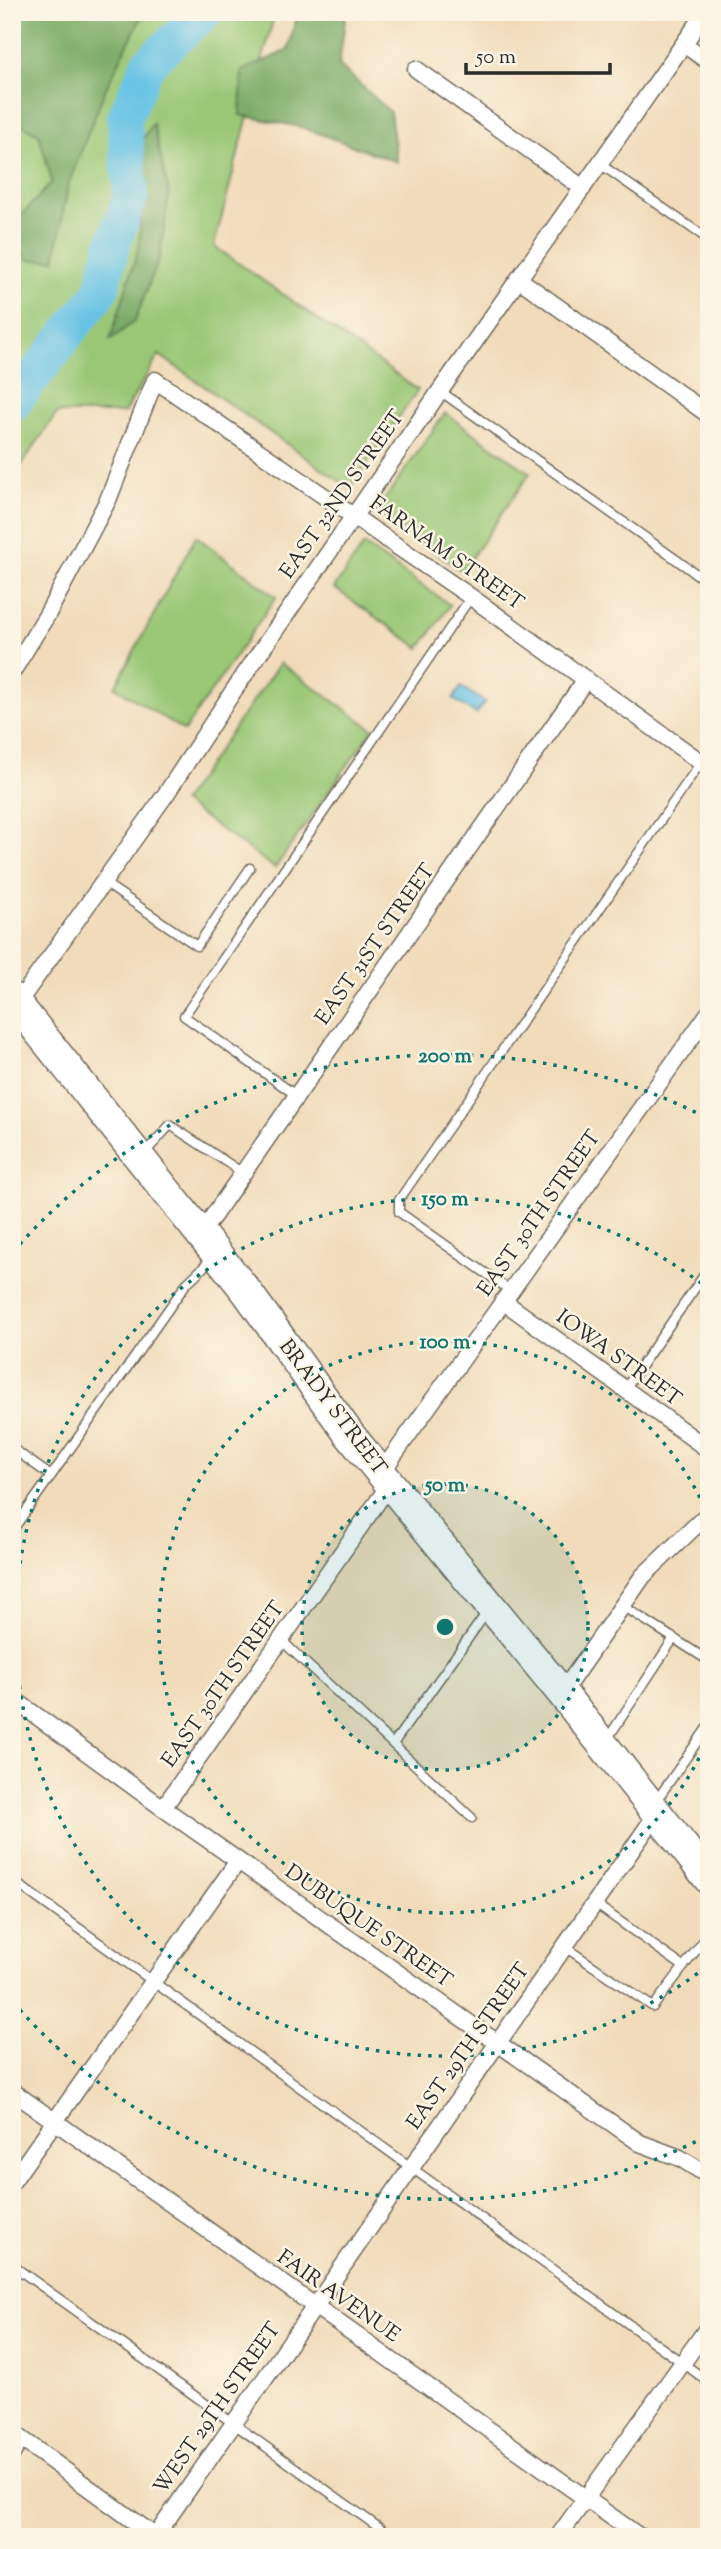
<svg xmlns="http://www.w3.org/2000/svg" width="721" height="2549" font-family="'Sorts Mill Goudy',serif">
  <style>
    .green { fill: #9ac776; stroke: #627950; stroke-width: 2 }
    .forest { fill: #7bac67; stroke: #536c49; stroke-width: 2 }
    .water { fill: #67c3e5; stroke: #497788; stroke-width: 2 }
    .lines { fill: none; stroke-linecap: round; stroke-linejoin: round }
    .river { stroke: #67c3e5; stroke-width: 35 }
    .lane-casing { stroke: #70695d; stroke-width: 11 }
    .street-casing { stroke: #70695d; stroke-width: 19 }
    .highway-casing { stroke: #70695d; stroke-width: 33 }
    .lane { stroke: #fff; stroke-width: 8 }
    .street { stroke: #fff; stroke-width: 16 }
    .highway { stroke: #fff; stroke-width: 30 }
    .ring { fill: none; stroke: #0f766e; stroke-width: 3.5; stroke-dasharray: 3.5 7 }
    .labels { text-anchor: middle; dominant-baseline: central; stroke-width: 5; stroke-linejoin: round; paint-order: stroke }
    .street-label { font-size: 21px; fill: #2b2b2b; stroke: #fcf5e5 }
    .centre { fill: #0f766e; stroke: #fcf5e5; stroke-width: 3.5 }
    .ring-label { font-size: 21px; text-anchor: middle; font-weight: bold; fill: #0f766e; stroke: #fcf5e5; stroke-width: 5; stroke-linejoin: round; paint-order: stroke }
  </style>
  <rect width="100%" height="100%" fill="#fcf5e5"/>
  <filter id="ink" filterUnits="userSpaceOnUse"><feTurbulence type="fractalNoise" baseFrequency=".0143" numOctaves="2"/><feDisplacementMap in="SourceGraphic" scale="14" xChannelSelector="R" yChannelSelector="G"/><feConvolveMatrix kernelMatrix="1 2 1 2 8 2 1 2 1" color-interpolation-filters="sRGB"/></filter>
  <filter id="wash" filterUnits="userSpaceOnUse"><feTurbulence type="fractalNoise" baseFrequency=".00686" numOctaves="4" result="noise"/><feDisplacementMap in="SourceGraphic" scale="28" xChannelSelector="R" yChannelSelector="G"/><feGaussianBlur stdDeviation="1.57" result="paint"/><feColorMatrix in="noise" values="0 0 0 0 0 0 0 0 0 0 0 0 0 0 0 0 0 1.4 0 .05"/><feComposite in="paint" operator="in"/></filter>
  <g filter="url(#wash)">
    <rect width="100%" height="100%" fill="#f1dbba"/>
    <path class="green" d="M12,12H275L214,246L418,390L350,488L159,355L124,413H57L12,479Z
      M445,413L530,473L462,571L376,512Z
      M196,536L276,597L184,731L115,687Z
      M364,545L450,605L420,648L334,588Z
      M280,663L373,729L275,868L182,802Z"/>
    <path class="forest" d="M12,12H144L106,88L68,185L55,260H29L12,242V226L52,182L39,134L12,120Z
      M298,12H346L339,65L390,112L397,162L301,127L240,115L242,71L288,50Z
      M153,123L169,194L160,256L135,321L110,340L139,247L143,179L138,146Z"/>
    <path class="water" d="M461,687L485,702L476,714L453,699Z"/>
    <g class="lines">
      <path class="river" d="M12,404L101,291L114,241L131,195L124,119L148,64L205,12"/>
    </g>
  </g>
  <g filter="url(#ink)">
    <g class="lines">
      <defs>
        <path id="lane" d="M600,164L709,240
          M12,181L13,182
          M440,391L709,583
          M103,882L197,946L250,868
          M297,1096L184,1016L471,597
          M143,1155L170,1125L243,1173
          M511,1291L399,1212V1200L701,762
          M625,1389L709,1268
          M12,1448L51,1476L12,1531
          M51,1476L186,1284L214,1257
          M623,1606L709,1661
          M281,1640L472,1818
          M606,1741L674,1638
          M393,1744L487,1612
          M656,1801L709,1725
          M12,1880L709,2382
          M594,1903L684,1967
          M565,1947L653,2007L707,1936
          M12,2265L392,2537
          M12,2461L25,2441"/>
        <path id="street" d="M684,44L709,62
          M416,69L583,188
          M520,280L709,415
          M12,672L47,615L108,500L155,380L471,597L709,768
          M17,1004L166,794L234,690L440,391L706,12
          M200,1235L586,679
          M503,1301L709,1450
          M381,1473L709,1013
          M562,1693L643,1576L709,1513
          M12,1698L163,1808L640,2143L680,2158L709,2176
          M163,1808L390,1484
          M12,2091L640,2537
          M12,2182L238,1861
          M12,2432L156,2537
          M155,2537L658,1812
          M558,2537L709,2326"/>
        <path id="highway" d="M12,998L247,1292L349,1434L562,1693L709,1879"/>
      </defs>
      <use href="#lane" class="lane-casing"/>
      <use href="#street" class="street-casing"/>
      <use href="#highway" class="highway-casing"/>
      <use href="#lane" class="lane"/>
      <use href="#street" class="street"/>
      <use href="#highway" class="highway"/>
    </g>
  </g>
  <circle cx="445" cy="1627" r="143" fill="#0f766e" fill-opacity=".12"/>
  <g class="ring">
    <circle cx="445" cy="1627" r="143"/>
    <path d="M708 1739A286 286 0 1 1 708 1515"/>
    <path d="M706 1967A429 429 0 1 1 706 1287"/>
    <path d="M705 2137A572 572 0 0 1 13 2002M13 1252A572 572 0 0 1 705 1117"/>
  </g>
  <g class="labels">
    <g class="street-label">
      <text transform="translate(343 495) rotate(-55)">EAST 32ND STREET</text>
      <text transform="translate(446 554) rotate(35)">FARNAM STREET</text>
      <text transform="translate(376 945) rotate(-55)">EAST 31ST STREET</text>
      <text transform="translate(540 1214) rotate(-55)">EAST 30TH STREET</text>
      <text transform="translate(618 1359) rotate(36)">IOWA STREET</text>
      <text transform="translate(332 1408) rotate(53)">BRADY STREET</text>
      <text transform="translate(224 1685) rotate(-55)">EAST 30TH STREET</text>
      <text transform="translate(368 1927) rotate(35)">DUBUQUE STREET</text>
      <text transform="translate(469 2047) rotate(-55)">EAST 29TH STREET</text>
      <text transform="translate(338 2297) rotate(35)">FAIR AVENUE</text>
      <text transform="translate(218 2409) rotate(-55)">WEST 29TH STREET</text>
    </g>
  </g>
  <circle cx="445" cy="1627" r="10" class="centre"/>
  <g class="ring-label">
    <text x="445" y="1062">200 m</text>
    <text x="445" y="1205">150 m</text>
    <text x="445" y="1348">100 m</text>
    <text x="445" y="1491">50 m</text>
  </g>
  <rect width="721" height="2549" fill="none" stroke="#fcf5e5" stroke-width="42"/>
  <path d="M466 63v10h144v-10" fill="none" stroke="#2b2b2b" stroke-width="3.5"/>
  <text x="476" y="63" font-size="21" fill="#2b2b2b" stroke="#fcf5e5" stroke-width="5" paint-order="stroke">50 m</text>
</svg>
